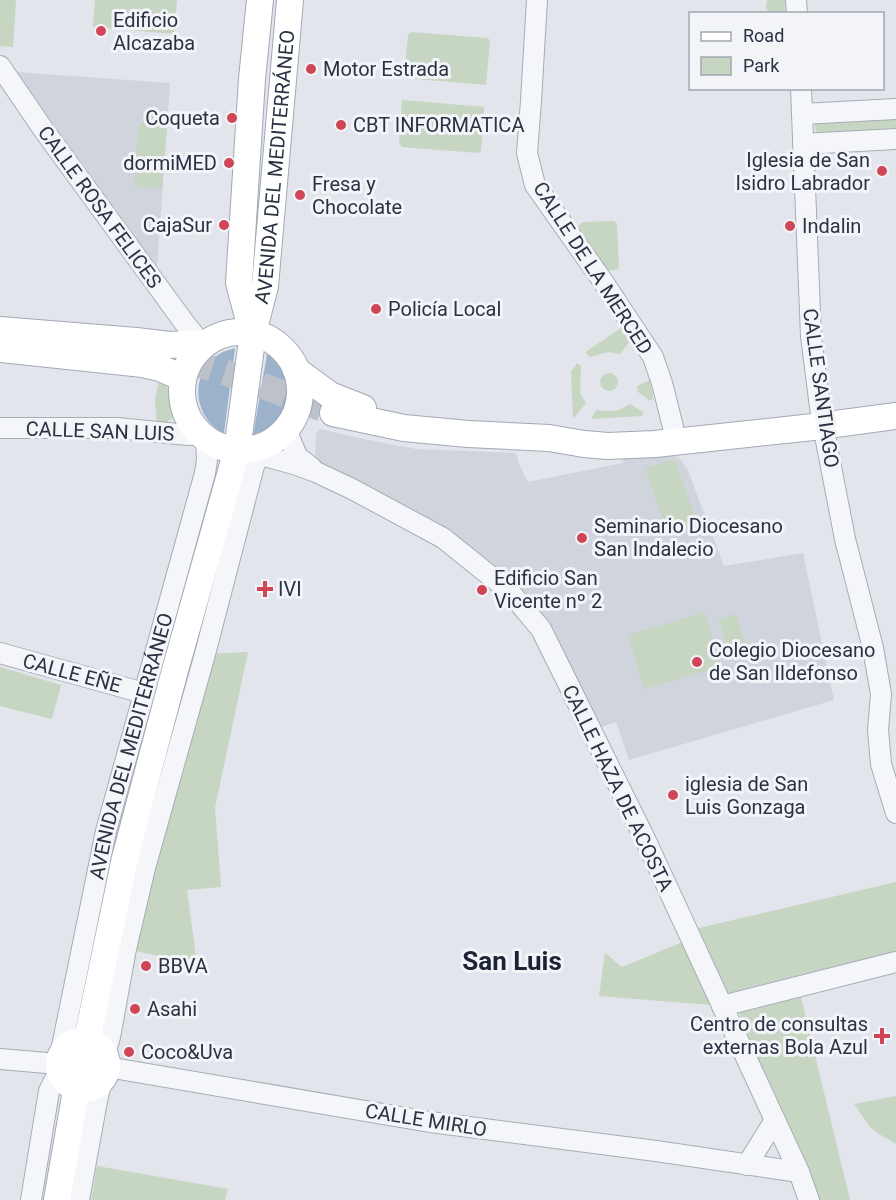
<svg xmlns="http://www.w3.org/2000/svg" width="896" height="1200" font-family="Roboto,sans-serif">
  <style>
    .built { fill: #d0d4dd }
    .green { fill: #c7d5c3 }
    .water { fill: #9cb2cb }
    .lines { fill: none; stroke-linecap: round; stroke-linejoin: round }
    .major-tunnel { stroke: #bdc1c9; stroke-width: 26; stroke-dasharray: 26 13; stroke-linecap: butt }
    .minor-casing { stroke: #a7acb5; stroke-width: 22 }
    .major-casing { stroke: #a1a9b7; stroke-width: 28 }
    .minor { stroke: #f5f6f9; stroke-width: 20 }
    .major { stroke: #fff; stroke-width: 26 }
    .poi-dot { fill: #d14657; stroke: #f2f4f8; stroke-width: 2 }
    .labels { text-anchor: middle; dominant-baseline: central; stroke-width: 6; stroke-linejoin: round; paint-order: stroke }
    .poi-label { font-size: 20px; fill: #2a3243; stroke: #f2f4f8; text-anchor: start }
    .street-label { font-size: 20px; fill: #2a3243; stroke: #f2f4f8 }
    .district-label { font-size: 26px; font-weight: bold; fill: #1c2334; stroke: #f2f4f8 }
  </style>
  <rect width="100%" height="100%" fill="#e2e5eb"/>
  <path class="built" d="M16,72L170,83L157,268Z
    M320,429L363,439L416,449L516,453L519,464L528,482L623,463L621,452L664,451L678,457L687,468L724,566L803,553L834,700L629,760L616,722L601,727L548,622L481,556L318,465L315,457L316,434Z"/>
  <path class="green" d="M0,0H16L13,47L0,46Z
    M95,0H177L174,34L93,27Z
    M767,0H785V13H769L766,8Z
    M411,32L488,38L490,41L486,85L404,78L408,35Z
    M402,100L484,107L481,151L478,153L402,147L399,143Z
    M150,112L168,113L162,189L134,186L138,127Z
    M896,114V130L818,134L816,133L814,119Z
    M614,221L617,224L619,267L616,270L603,271L575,228L583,222Z
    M621,328L630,341L620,354L608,352L590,357L586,353L587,351Z
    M577,363L581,366L580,393L586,403L574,418L573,416L571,372Z
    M600 382a9 9 0 1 1 18 0a9 9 0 1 1-18 0Z
    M160,376L167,384L174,417L167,422L157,424L155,400Z
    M650,380L653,397L652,400H649L638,392L637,386Z
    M630,404L643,412L642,416L592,419V418L596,410C611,412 618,412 630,404Z
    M674,459L698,523L668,534L645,468Z
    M705,612L721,667L644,689L628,635Z
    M736,614L746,648L729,653L719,619Z
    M248,652L215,808L221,887L187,890L197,964L126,949L205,654Z
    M0,667L61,685L52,719L0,706Z
    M896,882V951L724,994L695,929Z
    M690,939L722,1006L599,996L605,953L622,967Z
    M801,997L850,1200H817L739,1013Z
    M896,1096V1144L879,1134L870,1127L854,1104Z
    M97,1166L228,1189L225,1200H91Z"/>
  <path class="water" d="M235,348L224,433C193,418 189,374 218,355C223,351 229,350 235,348Z
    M267,354C301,380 292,423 253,436Z"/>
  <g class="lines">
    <path class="major-tunnel" d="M149,353C213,364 273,390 333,413"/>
    <defs>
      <g id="minor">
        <path d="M537,0L531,101L527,153L535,185L602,280L653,357L662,383L673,427"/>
        <path d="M796,0L797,14"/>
        <path d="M0,66L43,129L186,325L196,337L205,343"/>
        <path d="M801,88L811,336L821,415L845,539L873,648L881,694L878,730L881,764L896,813"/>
        <path d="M802,114L896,109"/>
        <path d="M803,144L896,139"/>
        <path d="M0,428H117L188,435L201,434"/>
        <path d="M286,429L297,456L312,468"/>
        <path d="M242,450L294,464L316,472L352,489L443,538L509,591L541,629L646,841L799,1172L809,1200"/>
        <path d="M0,653L144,693"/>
        <path d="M722,1006L896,962"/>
        <path d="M105,1054L110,1037L126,949L145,868L205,654L254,466L264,445"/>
        <path id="s1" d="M60,1056L106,831L205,473L207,460L206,439"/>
        <path d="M0,1059L58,1064"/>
        <path d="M107,1067L430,1122L656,1151L799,1172"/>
        <path d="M747,1165L775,1120"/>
        <path d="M31,1200L49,1091L59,1071"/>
        <path d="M79,1200L97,1101L102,1080"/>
      </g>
      <g id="major">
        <path d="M0,330L136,341L169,345L205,343"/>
        <circle cx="241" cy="391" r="59"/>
        <path d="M252,332L239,283L252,79L260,0"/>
        <path d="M0,349L143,364L160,368L183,378"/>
        <path d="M296,370L330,395L363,408"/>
        <path d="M333,413L404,428L468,434L549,438L584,444L608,446L655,444L813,427L896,416"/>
        <circle cx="83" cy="1065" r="24"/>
        <path id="s2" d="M57,1200L74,1102L125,858L174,674L237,450L253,333L265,286L290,0"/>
      </g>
    </defs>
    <use href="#minor" class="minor-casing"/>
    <use href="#major" class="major-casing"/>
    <use href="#minor" class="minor"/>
    <use href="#major" class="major"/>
  </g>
  <g class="poi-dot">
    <circle cx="101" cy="31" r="6"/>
    <circle cx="311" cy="69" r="6"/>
    <circle cx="232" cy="118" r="6"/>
    <circle cx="341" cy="125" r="6"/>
    <circle cx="229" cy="163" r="6"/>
    <circle cx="882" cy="171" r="6"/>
    <circle cx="300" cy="195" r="6"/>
    <circle cx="224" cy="225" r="6"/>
    <circle cx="790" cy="226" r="6"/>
    <circle cx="376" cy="309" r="6"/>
    <circle cx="582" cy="538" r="6"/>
    <path d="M262 580h6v6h6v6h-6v6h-6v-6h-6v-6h6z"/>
    <circle cx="482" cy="590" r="6"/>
    <circle cx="697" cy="662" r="6"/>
    <circle cx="673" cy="795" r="6"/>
    <circle cx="146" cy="966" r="6"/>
    <circle cx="135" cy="1009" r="6"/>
    <path d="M879 1027h6v6h6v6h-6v6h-6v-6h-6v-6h6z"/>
    <circle cx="129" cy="1052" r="6"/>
  </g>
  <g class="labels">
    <g class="poi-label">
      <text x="113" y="20">Edificio<tspan x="113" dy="23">Alcazaba</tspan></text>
      <text x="323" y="69">Motor Estrada</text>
      <text x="220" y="118" text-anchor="end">Coqueta</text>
      <text x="353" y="125">CBT INFORMATICA</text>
      <text x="870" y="160" text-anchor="end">Iglesia de San<tspan x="870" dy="23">Isidro Labrador</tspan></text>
      <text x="217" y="163" text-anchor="end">dormiMED</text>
      <text x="312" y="184">Fresa y<tspan x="312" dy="23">Chocolate</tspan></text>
      <text x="212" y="225" text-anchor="end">CajaSur</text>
      <text x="802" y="226">Indalin</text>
      <text x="388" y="309">Policía Local</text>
      <text x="594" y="526">Seminario Diocesano<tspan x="594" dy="23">San Indalecio</tspan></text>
      <text x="494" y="578">Edificio San<tspan x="494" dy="23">Vicente nº 2</tspan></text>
      <text x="278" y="589">IVI</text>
      <text x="709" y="650">Colegio Diocesano<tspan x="709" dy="23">de San Ildefonso</tspan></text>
      <text x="685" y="784">iglesia de San<tspan x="685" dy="23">Luis Gonzaga</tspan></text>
      <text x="158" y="966">BBVA</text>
      <text x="147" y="1009">Asahi</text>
      <text x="868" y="1024" text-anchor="end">Centro de consultas<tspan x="868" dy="23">externas Bola Azul</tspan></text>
      <text x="141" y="1052">Coco&amp;Uva</text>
    </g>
    <g class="street-label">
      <text stroke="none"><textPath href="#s2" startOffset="1058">AVENIDA DEL MEDITERRÁNEO</textPath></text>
      <text transform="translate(100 207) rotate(54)">CALLE ROSA FELICES</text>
      <text transform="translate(593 268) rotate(57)">CALLE DE LA MERCED</text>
      <text transform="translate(821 388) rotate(82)">CALLE SANTIAGO</text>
      <text transform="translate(100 431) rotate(2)">CALLE SAN LUIS</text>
      <text transform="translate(72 673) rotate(15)">CALLE EÑE</text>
      <text stroke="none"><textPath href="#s1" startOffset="318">AVENIDA DEL MEDITERRÁNEO</textPath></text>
      <text transform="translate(618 788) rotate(64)">CALLE HAZA DE ACOSTA</text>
      <text transform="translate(426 1120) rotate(9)">CALLE MIRLO</text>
    </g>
    <g class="district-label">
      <text x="512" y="961">San Luis</text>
    </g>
  </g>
  <rect x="689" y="12" width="195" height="78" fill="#f2f4f8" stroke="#a2a6b0" stroke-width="1.5"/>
  <rect x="701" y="32" width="30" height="9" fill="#ffffff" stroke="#a2a6b0" stroke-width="1.5"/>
  <text x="743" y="42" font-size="18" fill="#2a3243">Road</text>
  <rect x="701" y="57" width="30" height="18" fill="#c7d5c3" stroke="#a2a6b0" stroke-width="1.5"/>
  <text x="743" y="72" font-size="18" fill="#2a3243">Park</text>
</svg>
